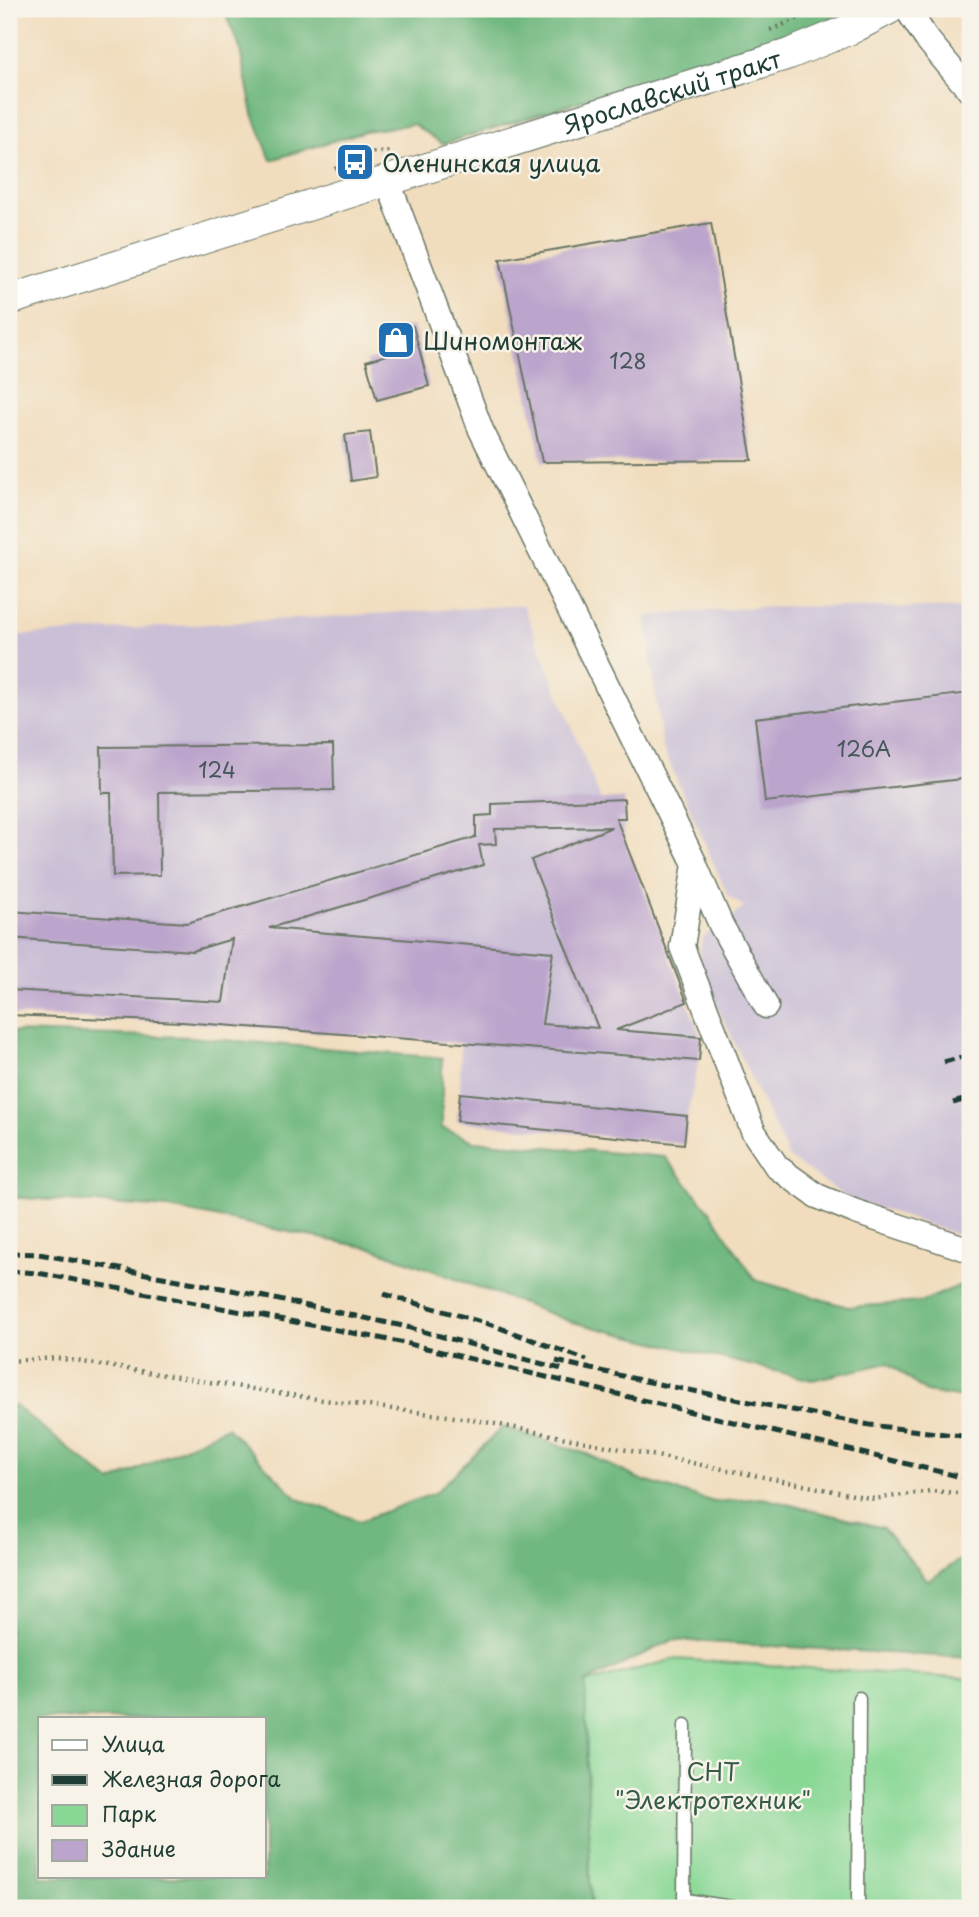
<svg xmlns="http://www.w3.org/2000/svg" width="979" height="1917" font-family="'Playpen Sans',sans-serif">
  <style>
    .industrial { fill: #cabfd6 }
    .green { fill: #8ad896; stroke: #548a65; stroke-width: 2 }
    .forest { fill: #6fb87f; stroke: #477a5a; stroke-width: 2; fill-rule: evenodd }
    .building { fill: #bca5cc; fill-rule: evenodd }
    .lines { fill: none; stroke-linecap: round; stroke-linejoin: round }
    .service-casing { stroke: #687564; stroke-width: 15 }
    .minor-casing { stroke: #687564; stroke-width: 27 }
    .tertiary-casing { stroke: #687564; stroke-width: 32 }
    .path { stroke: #687564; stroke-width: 4.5; stroke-dasharray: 2 5; stroke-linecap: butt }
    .service { stroke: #fff; stroke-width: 12 }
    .minor { stroke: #fff; stroke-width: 24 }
    .tertiary { stroke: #fff; stroke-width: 30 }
    .rail { stroke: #1f3d34; stroke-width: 5; stroke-dasharray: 10 5; stroke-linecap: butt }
    .labels { text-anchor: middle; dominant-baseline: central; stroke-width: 5; stroke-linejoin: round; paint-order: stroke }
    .number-label { font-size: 21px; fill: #46575a }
    .street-label { font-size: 24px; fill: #1f3d34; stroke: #f7f3e8 }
    .poi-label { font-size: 24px; fill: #1f3d34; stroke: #f7f3e8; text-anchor: start }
    .park-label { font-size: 24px; fill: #345c48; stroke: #f7f3e8 }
  </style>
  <rect width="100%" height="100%" fill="#f7f3e8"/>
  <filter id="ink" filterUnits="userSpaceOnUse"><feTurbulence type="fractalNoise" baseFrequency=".0143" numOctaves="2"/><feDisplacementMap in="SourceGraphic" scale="14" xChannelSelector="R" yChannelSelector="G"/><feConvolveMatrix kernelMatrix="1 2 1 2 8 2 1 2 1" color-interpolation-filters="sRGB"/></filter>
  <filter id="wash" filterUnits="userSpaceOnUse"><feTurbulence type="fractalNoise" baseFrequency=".00686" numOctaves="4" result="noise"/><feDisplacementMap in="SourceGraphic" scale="28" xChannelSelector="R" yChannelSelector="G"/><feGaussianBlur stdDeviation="1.57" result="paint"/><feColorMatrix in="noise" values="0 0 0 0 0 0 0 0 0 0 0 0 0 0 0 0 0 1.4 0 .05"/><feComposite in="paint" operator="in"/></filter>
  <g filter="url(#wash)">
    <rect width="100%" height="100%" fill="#f1ddbd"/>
    <path class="industrial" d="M523,605L601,800L624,799V839L701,1037L699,1061L687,1116L684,1144L457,1121L460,1093L461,1043L182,1022L9,1015V636Z
      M770,606L970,608V1239L846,1197L789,1158L698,966L702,938L745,907L728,896L662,746L646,616Z"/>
    <path class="green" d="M675,1659L970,1679V1908H592L590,1883L585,1683Z"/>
    <path class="forest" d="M223,9H855L782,38L443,144L413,124L365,131L271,160L253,114L239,45Z
      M9,1032L189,1037L442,1058V1128L474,1141L665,1157L713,1215L755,1280L848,1307L921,1302L970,1281V1399L926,1392L888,1363L812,1380L572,1322L375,1249L169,1208L9,1197Z
      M14,1405L111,1482L227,1427L298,1499L360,1521L435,1493L503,1427L587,1454L641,1480L714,1502L763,1498L883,1528L928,1581L970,1553V1658L673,1640L585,1682L590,1883L592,1908H9V1409ZM40,1719H264V1877H40Z"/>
    <g id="blocks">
      <path class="building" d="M711,223L752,460L542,462L500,259Z
        M413,326L429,386L377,400L366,361L394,353L389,332Z
        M370,432L376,477L351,481L345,435Z
        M970,693V778L765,802L755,718Z
        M333,745L334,790L159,792L160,875L113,876L111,793H102L101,747Z
        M624,799L625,818H616L687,1002L616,1030L701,1037L699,1061L182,1022L9,1015V990L223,1002L232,939L192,951L9,938V911L187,923L476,837V816L492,815V804ZM612,827L531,860L598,1028L542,1024L553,952L269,928L483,865L479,845L496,844L495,829Z
        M460,1093L687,1116L684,1144L457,1121Z"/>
    </g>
  </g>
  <g filter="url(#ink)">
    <use href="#blocks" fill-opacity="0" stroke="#687564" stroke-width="2"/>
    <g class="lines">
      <defs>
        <path id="service" d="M685,1900L738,1908
          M684,1908L685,1725
          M858,1908L859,1698"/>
        <path id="minor" d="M907,9L926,38L970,91
          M387,179L481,430L695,864L682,947L753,1131L777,1167L817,1196L856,1212L970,1250
          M695,865L721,925L766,1006"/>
        <g id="tertiary">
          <path id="s1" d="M9,300L789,54L853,28L889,9"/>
        </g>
      </defs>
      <use href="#service" class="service-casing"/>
      <use href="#minor" class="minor-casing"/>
      <use href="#tertiary" class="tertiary-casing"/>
      <path class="path" d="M770,30L821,9
        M335,169C356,151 366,153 391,151
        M9,1361L57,1358L323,1400L470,1419L874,1499L931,1491L970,1494"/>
      <use href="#service" class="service"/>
      <use href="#minor" class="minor"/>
      <use href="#tertiary" class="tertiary"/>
      <path class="rail" d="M944,1062L970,1055
        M953,1103L970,1098
        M9,1253L39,1254L227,1289L403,1326L565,1370
        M9,1271L38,1273L405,1343L970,1479
        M384,1294L492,1325L587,1360
        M556,1361L663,1385L870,1425L970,1437"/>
    </g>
  </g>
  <defs>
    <symbol id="bus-square" viewBox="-11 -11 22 22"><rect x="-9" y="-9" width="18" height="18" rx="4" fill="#1f6fb2" stroke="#f7f3e8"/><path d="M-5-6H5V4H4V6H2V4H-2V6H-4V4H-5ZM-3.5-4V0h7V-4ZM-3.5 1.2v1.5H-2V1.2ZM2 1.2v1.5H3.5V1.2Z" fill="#fff"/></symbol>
    <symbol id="shop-square" viewBox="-11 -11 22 22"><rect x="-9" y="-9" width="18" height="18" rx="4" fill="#1f6fb2" stroke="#f7f3e8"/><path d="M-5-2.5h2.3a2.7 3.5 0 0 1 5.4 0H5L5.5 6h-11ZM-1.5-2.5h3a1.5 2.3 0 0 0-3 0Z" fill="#fff"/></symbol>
  </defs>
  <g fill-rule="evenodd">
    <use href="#bus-square" x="333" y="140" width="44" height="44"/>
    <use href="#shop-square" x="374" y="318" width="44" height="44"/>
  </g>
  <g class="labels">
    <g class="number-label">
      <text x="628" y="360">128</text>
      <text x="864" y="748">126А</text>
      <text x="217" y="769">124</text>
    </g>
    <g class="street-label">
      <text stroke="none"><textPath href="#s1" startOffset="695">Ярославский тракт</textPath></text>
    </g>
    <g class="poi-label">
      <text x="382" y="162">Оленинская улица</text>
      <text x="423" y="340">Шиномонтаж</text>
    </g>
    <g class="park-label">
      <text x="713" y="1771">СНТ<tspan x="713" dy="28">"Электротехник"</tspan></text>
    </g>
  </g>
  <rect width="979" height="1917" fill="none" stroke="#f7f3e8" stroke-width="35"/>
  <rect x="38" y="1717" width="228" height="161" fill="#f7f3e8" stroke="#a1aaa0" stroke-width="2"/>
  <rect x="52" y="1740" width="35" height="10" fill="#ffffff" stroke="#a1aaa0" stroke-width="2"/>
  <text x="102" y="1752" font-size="21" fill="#1f3d34">Улица</text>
  <rect x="52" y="1775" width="35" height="10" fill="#1f3d34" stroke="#a1aaa0" stroke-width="2"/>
  <text x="102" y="1787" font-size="21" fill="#1f3d34">Железная дорога</text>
  <rect x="52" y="1805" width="35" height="21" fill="#8ad896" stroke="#a1aaa0" stroke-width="2"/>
  <text x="102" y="1822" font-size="21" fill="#1f3d34">Парк</text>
  <rect x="52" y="1840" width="35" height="21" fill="#bca5cc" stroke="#a1aaa0" stroke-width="2"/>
  <text x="102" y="1857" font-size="21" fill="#1f3d34">Здание</text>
</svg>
